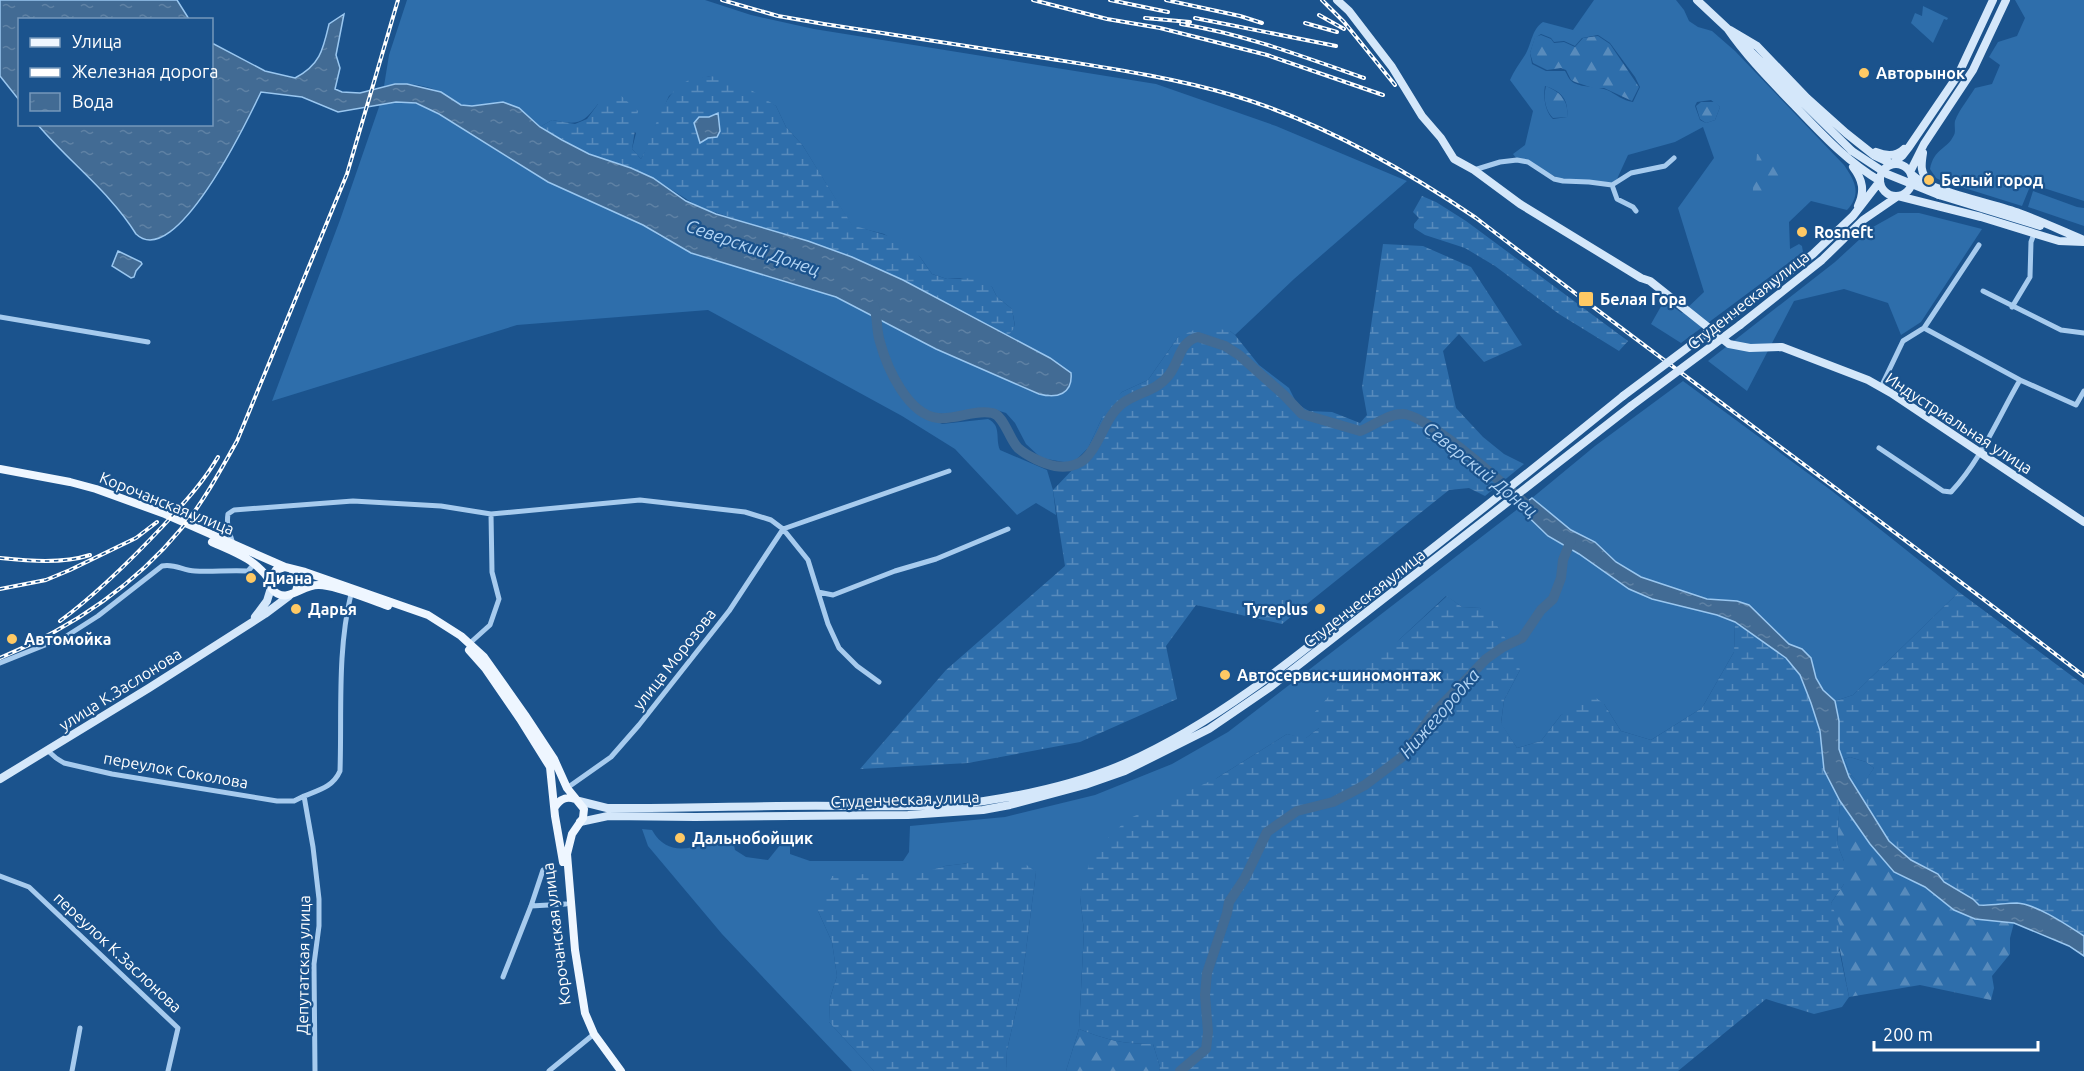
<svg xmlns="http://www.w3.org/2000/svg" width="2084" height="1071" font-family="Ubuntu,sans-serif">
  <style>
    .grass { fill: #2e6eab; fill-rule: evenodd }
    .forest { fill: url(#forest-firs) }
    .wetland { fill: url(#wetland-marsh); fill-rule: evenodd }
    .water { fill: url(#water-ripples); stroke: #9ac7f0; stroke-width: 1.5 }
    .lines { fill: none; stroke-linecap: round; stroke-linejoin: round }
    .river { stroke: #426b94; stroke-width: 10 }
    .street { stroke: #a7cbee; stroke-width: 5 }
    .secondary { stroke: #d4e7fa; stroke-width: 8 }
    .primary { stroke: #eef6ff; stroke-width: 8 }
    .rail-casing { stroke: #fff; stroke-width: 4 }
    .rail { stroke: #1b538d; stroke-width: 1.5; stroke-dasharray: 4.5; stroke-linecap: butt }
    .secondary-bridge { stroke: #d4e7fa; stroke-width: 8 }
    .poi-dot { fill: #ffc964; stroke: #1b538d; stroke-width: 2 }
    .labels { text-anchor: middle; dominant-baseline: central; stroke-width: 4.5; stroke-linejoin: round; paint-order: stroke }
    .poi-label { font-size: 16px; font-weight: bold; fill: #fff; stroke: #1b538d; text-anchor: start }
    .street-label { font-size: 16px; fill: #fff; stroke: #1b538d }
    .water-label { font-size: 18px; font-style: italic; fill: #b3d5f5; stroke: #1b538d }
  </style>
  <defs>
    <pattern id="forest-firs" width="22" height="20" patternUnits="userSpaceOnUse" patternTransform="scale(1.5)"><rect width="22" height="20" fill="#2e6eab"/><path d="M5 1l3.5 6h-7zM16 11l3.5 6h-7z" fill="#588bbc"/></pattern>
    <pattern id="wetland-marsh" width="20" height="14" patternUnits="userSpaceOnUse" patternTransform="scale(1.5)"><rect width="20" height="14" fill="#2e6eab"/><path d="M1 5h8M5 5V1M11 12h8M15 12V8" fill="none" stroke="#588bbc"/></pattern>
    <pattern id="water-ripples" width="26" height="14" patternUnits="userSpaceOnUse" patternTransform="scale(1.5)"><rect width="26" height="14" fill="#426b94"/><path d="M2 4q2-2 4 0t4 0M15 11q2-2 4 0t4 0" fill="none" stroke="#5e81a4"/></pattern>
  </defs>
  <rect width="100%" height="100%" fill="#1b538d"/>
  <path class="grass" d="M407,0H705L751,15L814,29L1156,84L1276,126L1407,181L1294,279L1235,335L1230,331L1178,337L1148,380L1122,392L1102,418L1088,448L1075,461L1069,463L1041,458L1026,444L1015,423L1006,413L990,408L944,414L916,411L942,424L988,419C1002,426 995,438 1000,450L1047,470L1053,490L1056,515L1036,503L1017,515L955,449L902,416L708,310L517,325L272,401L340,220L380,104L406,101L426,107L548,182L614,210L643,225L661,237L765,275L836,297L936,349L1039,394L1050,397L1071,373L1050,358L1008,336L1015,326L1012,309L997,297L992,287L960,278L947,279L932,274L920,257L884,234L852,226L803,146L786,127L776,106L711,76L688,81L669,96L656,125L650,143L641,159L632,149L636,133L598,104C582,125 577,125 552,120L540,127C528,116 515,100 496,103C485,104 475,108 464,105C456,104 450,98 444,94C426,84 403,82 384,86L389,55Z
    M1594,0H1676L1684,10L1689,21L1698,27L1712,31L1735,51L1844,165C1855,181 1862,194 1847,210L1811,201L1789,222L1790,249L1799,244L1802,246L1803,252L1681,343L1651,324L1664,301L1682,313L1704,292L1678,208L1714,158L1703,127L1675,142L1628,155L1617,179L1611,184L1563,180L1516,158L1513,154L1525,145L1533,111L1510,80C1514,71 1519,64 1525,55C1532,44 1531,30 1543,22L1573,30ZM1541,34L1551,38L1554,42L1564,41L1575,46L1582,38L1598,35L1610,43L1635,77L1640,87L1633,102C1623,101 1616,94 1607,90C1597,86 1584,88 1574,83C1569,80 1568,76 1565,71H1546L1532,64L1530,53L1535,38ZM1545,86C1561,91 1569,99 1567,117L1553,119C1545,111 1543,97 1545,86ZM1711,100L1720,107L1715,120L1706,123L1700,120L1695,106L1697,102Z
    M2015,0H2084V201L2031,184L2022,206L1942,181L1936,178L1930,169C1934,148 1947,150 1954,135C1956,131 1954,126 1955,121C1959,110 1969,98 1975,88L1992,84L2000,65L1989,57L1998,42L2017,36L2025,18Z
    M1923,6L1948,18L1947,20L1944,19L1933,43L1911,23L1915,13L1922,16Z
    M2033,191L2077,207L2084,208V226L2028,207Z
    M1898,213H1919L1982,229L1921,322L1901,335L1888,303L1844,289L1794,301L1747,391L1708,361L1835,262L1873,227Z
    M1683,381L1832,491L1959,592L1853,695L1835,701L1823,690L1816,678L1811,657L1802,649L1789,645L1749,605L1737,601L1707,599L1641,577L1616,562L1595,542L1571,530L1532,498L1595,446Z
    M1519,508L1548,536L1579,554L1629,589L1652,599L1717,615L1735,622L1734,652L1702,708L1651,740L1621,731L1604,704L1561,715L1541,741L1517,748L1501,724L1504,700L1520,670L1480,608L1462,607L1446,596L1400,639L1319,728L1305,739L1287,734L1217,778L1080,897L1084,931L1079,1029L1066,1071H1006L1007,1050L1021,989L1036,872L970,863L945,866L818,911L832,942L837,976L830,998L829,1022L874,1071H852L722,934L648,846L642,829L652,830C672,865 702,839 733,841L735,850L746,857L768,860L784,840H790V854L810,861H903L909,852L910,826L1005,817L1095,795L1172,764L1228,732Z
    M1850,757L1866,762L1874,768L1862,786L1851,775L1844,759Z"/>
  <path class="forest" d="M1541,35L1551,39L1554,43L1564,42L1575,47L1583,38L1598,36L1610,44L1639,87L1632,101L1604,88H1593L1575,82L1571,80L1566,70L1561,68L1547,70L1533,63L1530,53L1535,37Z
    M1546,86C1560,92 1569,100 1567,117L1553,118C1545,110 1543,97 1546,86Z
    M1701,102H1715L1720,107L1715,120L1706,123L1700,119L1696,106Z
    M1763,153C1786,177 1790,185 1759,204L1753,200C1752,184 1756,170 1757,154Z
    M1840,801L1870,844L1894,872L1925,887L1954,910L1975,919L2014,923L2010,938V954L1992,976L1994,988L1991,1000L1920,985L1849,997L1831,903L1844,884V861L1837,844Z
    M1079,1029C1107,1040 1123,1044 1153,1044L1160,1067L1159,1071H1066Z"/>
  <path class="wetland" d="M711,76L740,83L776,106L786,127L803,146L852,225L902,240L920,257L932,274L947,279L978,278L992,287L997,297L1012,309L1015,327L1008,336L903,280L852,257L699,207L653,178L631,168L589,154L540,127L552,120L575,124L587,119L598,104L618,93L638,111L632,149L641,159C656,133 659,96 687,81C694,78 704,77 711,76Z
    M1422,196L1436,202L1466,221L1628,341L1619,351L1559,314L1495,266L1465,248L1425,235L1414,228V224L1419,218L1413,212Z
    M1383,244L1423,246L1471,267L1522,345L1484,362L1459,334L1443,351L1456,408L1483,437L1504,454L1524,464L1485,496L1469,488L1449,490L1282,624L1196,605L1166,646L1177,699L1080,742L968,763L860,769L946,670L1065,566L1053,490L1076,466L1088,448L1102,418L1115,399L1122,392L1148,380L1178,337L1203,326L1230,331L1235,335L1259,365L1289,388L1297,404L1309,411L1332,412L1360,423L1367,415L1362,387Z
    M1959,592L2084,685V936L2028,905L2018,903L1979,905L1973,899L1944,882L1938,874L1911,860L1889,841L1849,777L1839,749V721L1835,701L1853,695ZM1850,757L1866,762L1874,768L1862,785L1851,775L1844,759Z
    M1447,596L1462,607L1480,608L1492,618L1515,653L1520,670L1504,700L1501,723L1517,748L1541,741L1561,715L1595,697L1604,704L1621,731L1651,740L1702,708L1734,652L1735,622L1786,658L1800,675L1811,703L1820,731L1824,770L1840,801L1837,844L1844,861V884L1831,903L1844,936L1839,949L1849,997L1842,1007L1814,1014L1766,999L1678,1071H1159L1160,1067L1153,1044C1123,1044 1107,1040 1079,1029L1084,931L1080,897L1092,853L1128,819L1217,778L1287,734L1306,738L1319,728L1314,713L1330,695L1400,639Z
    M1001,859L1024,863L1036,872L1021,989L1007,1050L1006,1071H874L829,1022L830,998L837,976L832,942L818,911L832,876L932,870L945,866Z"/>
  <path class="water" d="M0,0H177L189,19L20,20L19,100L0,76Z
    M344,14L336,55L340,68L335,89L342,92L360,93L395,84H407L441,92L461,105L472,106L503,102L519,108L540,127L562,140L589,154L631,168L653,178L686,201L716,214L808,241L852,257L903,280L1050,358L1071,373C1073,394 1057,399 1039,394L936,349L836,297L691,253L643,225L548,182L439,114L416,103L396,102L338,112L302,97L261,92C249,117 176,272 136,234C110,192 69,162 38,125L212,124V43L265,71L295,78C320,65 323,50 329,24Z
    M718,113L720,131L717,137L708,138L700,143L694,123L699,117H709Z
    M118,251L141,262L142,264L136,271L134,277L131,278L112,266Z
    M1532,498L1571,530L1595,542L1616,562L1641,577L1707,599L1737,601L1749,605L1789,644L1802,649L1811,658L1816,678L1823,690L1835,701L1839,721V749L1849,777L1889,841L1911,860L1938,874L1944,882L1973,899L1979,905C1992,906 2004,903 2017,903C2036,904 2067,925 2084,936V956L2069,946L2014,923L1975,919L1954,910L1925,887L1894,872L1870,844L1840,801L1824,770L1820,731L1811,703L1800,675L1786,658L1735,622L1717,615L1652,599L1629,589L1579,554L1548,536L1519,508Z"/>
  <g class="lines">
    <path class="river" d="M874,306C878,318 876,330 880,342C887,368 908,415 938,418C956,420 975,409 992,413C1004,415 1009,439 1018,448C1027,456 1044,464 1055,466C1100,473 1096,423 1123,403C1138,392 1157,391 1169,375C1180,361 1179,342 1198,337L1225,346L1239,355L1284,395L1302,414L1360,431C1374,426 1387,414 1402,414C1427,413 1512,492 1535,512
      M1180,1071L1206,1049L1208,1032L1205,995L1207,973L1227,913L1229,902L1245,878L1267,832L1297,811L1333,802L1365,785L1402,757L1433,714L1486,659L1503,647L1522,638L1541,610L1553,599L1561,578L1563,560L1571,540"/>
    <path class="street" d="M1474,170L1500,162L1517,160L1528,162L1554,179L1563,181L1589,182L1612,185
      M1636,211L1633,207L1617,199L1612,185L1631,173L1665,166L1674,158
      M1983,291L2061,330L2084,333
      M2012,307L2030,277L2031,242L2034,234
      M0,317L148,342
      M1924,328L2020,380L2076,405L2084,391
      M1881,387L1903,341L1924,328L1979,245
      M1879,448L1943,491L1951,492C1981,460 1998,418 2020,380
      M233,544C230,533 226,526 228,514L234,510L353,501L441,506L491,514L640,500L745,512L771,520L783,529L949,471
      M818,592L833,595L895,571L936,559L1008,529
      M470,643L490,625L499,599L492,572L491,514
      M0,663L65,637L98,616L162,566C175,563 183,571 195,571C212,572 229,570 248,571L255,563
      M47,750L56,758L64,763L112,774L277,801H294L304,796
      M567,788L611,757L639,725L729,611L783,529L808,560L828,624L839,648L857,666L879,682
      M0,876L29,887L178,1028L168,1071
      M531,906L566,904
      M503,977L531,906L543,870
      M72,1071L80,1028
      M315,1071L314,964L319,926V899L313,847L304,796C319,790 333,787 340,771C342,713 337,652 351,594
      M549,1071L594,1034"/>
    <path class="secondary" d="M1337,0L1349,11L1392,67L1422,116L1441,138L1454,159L1474,170L1520,204L1641,278L1650,281L1729,344L1750,348L1782,347L1868,380L1891,393L2084,522
      M1697,0L1729,30
      M2006,0L1973,70L1924,144L1910,172C1920,189 1997,204 2019,213C2041,221 2062,231 2084,240
      M1727,28C1747,57 1770,80 1794,105C1821,133 1846,161 1880,181L1853,216L1813,254L1731,315
      M1730,30L1757,46L1807,98L1846,133L1875,156L1892,164L1902,156L1909,147L1958,75L1993,0
      M1742,43L1852,151
      M1876,152C1886,156 1896,157 1904,149
      M1923,153C1921,165 1920,173 1929,182
      M1880 180a16 16 0 1 1 32 0a16 16 0 1 1-32 0Z
      M1853,167C1863,180 1865,191 1858,206
      M1939,195L2040,226
      M1740,325L1822,260L1863,220L1898,196L1981,217L2059,241L2084,242
      M255,617L267,601L271,588
      M0,779L149,688L265,614L289,596
      M579,801L607,808H621C695,808 769,805 843,806C890,806 937,808 984,801C1031,794 1082,782 1126,763C1222,720 1302,652 1383,587C1464,524 1543,461 1623,396
      M580,822L608,816L695,817L908,815L983,810L1010,805L1085,785L1125,771L1209,729L1269,688L1631,406"/>
    <path class="primary" d="M0,469L70,482L96,489L165,514L285,567L305,572L428,615L461,636L484,657L525,715L554,759L567,788L584,809L583,818L572,834L567,854L575,950L585,1013L594,1034L621,1071
      M212,542C234,552 256,559 270,581
      M285,567L276,570L270,579L272,589C286,606 302,584 319,585C337,585 370,600 388,606
      M292,570L299,580L296,591
      M469,650L485,668L520,719L550,767L555,816L563,862
      M555,807C560,799 566,796 575,799"/>
    <defs>
      <path id="rail" d="M722,0L778,16L824,24C897,35 971,47 1045,58C1108,68 1171,77 1232,95C1319,121 1401,167 1476,218C1677,372 1883,521 2084,676
        M1033,0L1107,19L1160,28L1267,55L1383,95
        M1110,0L1168,12
        M1166,0L1240,16L1262,23
        M1322,0L1344,22L1395,85
        M1319,15L1344,29
        M1145,18L1190,22
        M1195,18L1336,46
        M1305,23L1337,32
        M1181,24C1244,34 1304,57 1364,78
        M0,558C29,561 62,564 90,555
        M0,589L46,580L70,570L136,538L157,522
        M60,621C98,593 131,560 163,526C183,504 203,483 218,457
        M0,658C69,629 133,587 181,529C203,503 220,471 237,441L347,174L398,0"/>
    </defs>
    <use href="#rail" class="rail-casing"/>
    <use href="#rail" class="rail"/>
    <path class="secondary-bridge" d="M1852,151L1887,174L1939,195
      M1623,396L1731,315
      M1631,406L1740,325"/>
  </g>
  <g class="poi-dot">
    <circle cx="1864" cy="73" r="6"/>
    <circle cx="1929" cy="180" r="6"/>
    <circle cx="1802" cy="232" r="6"/>
    <rect x="1578" y="291" width="16" height="16" rx="3"/>
    <circle cx="251" cy="578" r="6"/>
    <circle cx="296" cy="609" r="6"/>
    <circle cx="1320" cy="609" r="6"/>
    <circle cx="12" cy="639" r="6"/>
    <circle cx="1225" cy="675" r="6"/>
    <circle cx="680" cy="838" r="6"/>
  </g>
  <g class="labels">
    <g class="poi-label">
      <text x="1876" y="73">Авторынок</text>
      <text x="1941" y="180">Белый город</text>
      <text x="1814" y="232">Rosneft</text>
      <text x="1600" y="299">Белая Гора</text>
      <text x="263" y="578">Диана</text>
      <text x="308" y="609">Дарья</text>
      <text x="1308" y="609" text-anchor="end">Tyreplus</text>
      <text x="24" y="639">Автомойка</text>
      <text x="1237" y="675">Автосервис+шиномонтаж</text>
      <text x="692" y="838">Дальнобойщик</text>
    </g>
    <g class="street-label">
      <text transform="translate(1748 300) rotate(-38)">Студенческая улица</text>
      <text transform="translate(1959 423) rotate(33)">Индустриальная улица</text>
      <text transform="translate(167 503) rotate(22)">Корочанская улица</text>
      <text transform="translate(1364 598) rotate(-38)">Студенческая улица</text>
      <text transform="translate(674 659) rotate(-52)">улица Морозова</text>
      <text transform="translate(120 689) rotate(-32)">улица К.Заслонова</text>
      <text transform="translate(176 770) rotate(10)">переулок Соколова</text>
      <text transform="translate(905 799) rotate(-2)">Студенческая улица</text>
      <text transform="translate(556 934) rotate(-97)">Корочанская улица</text>
      <text transform="translate(118 952) rotate(43)">переулок К.Заслонова</text>
      <text transform="translate(303 965) rotate(-89)">Депутатская улица</text>
    </g>
    <g class="water-label">
      <text transform="translate(753 247) rotate(19)">Северский Донец</text>
      <text transform="translate(1481 469) rotate(39)">Северский Донец</text>
      <text transform="translate(1439 713) rotate(-49)">Нижегородка</text>
    </g>
  </g>
  <rect x="18" y="18" width="195" height="108" fill="#1b538d" stroke="#7698bb" stroke-width="1.5"/>
  <rect x="30" y="38" width="30" height="9" fill="#eef6ff" stroke="#7698bb" stroke-width="1.5"/>
  <text x="72" y="48" font-size="18" fill="#ffffff">Улица</text>
  <rect x="30" y="68" width="30" height="9" fill="#ffffff" stroke="#7698bb" stroke-width="1.5"/>
  <text x="72" y="78" font-size="18" fill="#ffffff">Железная дорога</text>
  <rect x="30" y="93" width="30" height="18" fill="url(#water-ripples)" stroke="#7698bb" stroke-width="1.5"/>
  <text x="72" y="108" font-size="18" fill="#ffffff">Вода</text>
  <path d="M1874 1041v9h164v-9" fill="none" stroke="#ffffff" stroke-width="3"/>
  <text x="1883" y="1041" font-size="18" fill="#ffffff" stroke="#1b538d" stroke-width="4.5" paint-order="stroke">200 m</text>
</svg>
